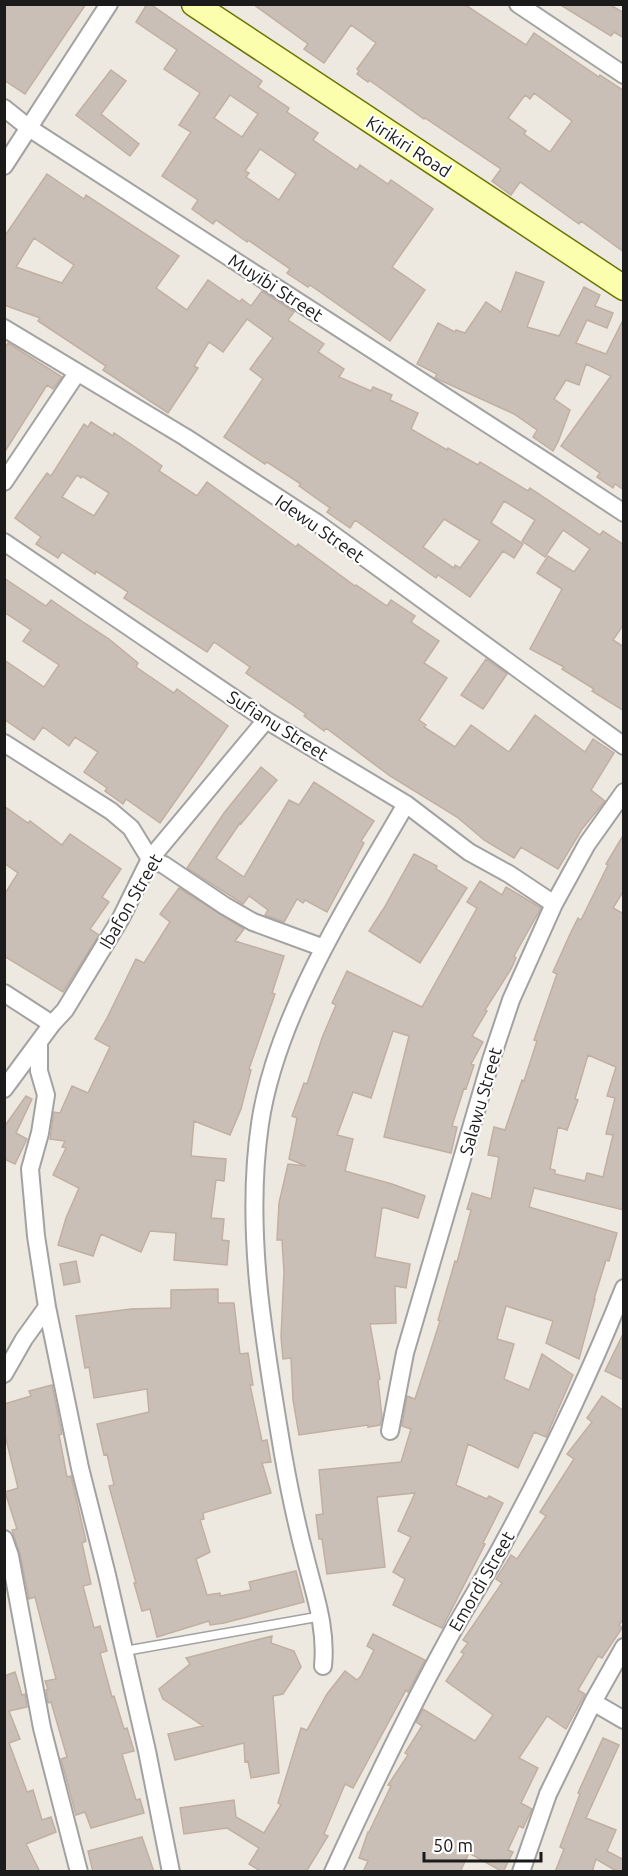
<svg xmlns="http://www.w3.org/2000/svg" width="628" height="1876" font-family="Ubuntu,sans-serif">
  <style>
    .building { fill: #cabfb6; stroke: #c1afa1; stroke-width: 1.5; fill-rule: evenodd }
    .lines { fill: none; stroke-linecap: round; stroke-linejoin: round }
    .service-casing { stroke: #a2a2a2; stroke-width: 11 }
    .minor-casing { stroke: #a2a2a2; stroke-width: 20 }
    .secondary-casing { stroke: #687500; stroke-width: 27 }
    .service { stroke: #fff; stroke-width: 8 }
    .minor { stroke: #fff; stroke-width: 16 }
    .secondary { stroke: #fbffad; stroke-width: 24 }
    .labels { text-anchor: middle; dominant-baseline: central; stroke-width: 4.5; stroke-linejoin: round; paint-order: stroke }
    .street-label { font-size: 18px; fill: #1b1b1b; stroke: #fff }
  </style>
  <rect width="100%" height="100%" fill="#eee9e0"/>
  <path class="building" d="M4,4H86L25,94L4,80Z
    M147,4H150L262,81L258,87L289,108L287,112L318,133L313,140L357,170L360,165L388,184L391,180L433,209L392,267L425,290L390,341L310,285L308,287L287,273L290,269L248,240L247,242L216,220L213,224L192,209L198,200L162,176L191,132L179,125L200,93L164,69L177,50L136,22ZM230,95L258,114L242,137L214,118ZM260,149L296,174L279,200L246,177L249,173L245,171Z
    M253,4H464L526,45L534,33L599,77L600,75L624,91V252L581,221L579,224L520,182L511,195L492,181L501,169L425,118L424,119L369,80L368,82L357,74L359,71L357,69L376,43L351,25L324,63L304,49L308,44ZM534,93L572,121L550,152L524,134L526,131L508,118L525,95L530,99Z
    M559,4H609L624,13V38L614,32L611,36Z
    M111,70L126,81L101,114L139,144L130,156L76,115Z
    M47,174L84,199L86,195L179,256L156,288L187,310L208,280L240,302L242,299L251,306L262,291L294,312L288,320L324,344L318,352L344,369L339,377L371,391L373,387L392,395L390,400L418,413L411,429L447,450L448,448L478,465L480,462L528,491L530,488L600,535L603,531L624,545V624L613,640L624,647V711L592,691L594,689L562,669L564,667L530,649L562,589L537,573L548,556L574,572L590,549L563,530L545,557L522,541L535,520L504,501L491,523L523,544L514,558L503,551L470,597L438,575L436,578L355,520L350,528L327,512L330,508L299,486L301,484L267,462L265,464L224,437L263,379L250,369L273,338L247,319L223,352L209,342L194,366L198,368L168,413L103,370L106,366L38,321L40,318L4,305V237ZM34,238L74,265L62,283L16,267ZM444,519L480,541L460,568L455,565L454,568L423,547Z
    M516,272L544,282L527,327L559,336L584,287L600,295L595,306L613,313L607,328L587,320L576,343L606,354L624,318V490L615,484L613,488L597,477L600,473L561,446L611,376L586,364L579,385L566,380L554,399L570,410L558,442L553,451L533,437L537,430L514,414L435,378L437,374L417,364L438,323L455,332L456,330L465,333L486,302L501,312Z
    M8,343L62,377L53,389L47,385L4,453V349Z
    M91,422L113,436L114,433L135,447L162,466L159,471L197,496L207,482L296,547L298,544L355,586L356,585L387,606L391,600L415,616L411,622L439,641L424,663L447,678L419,720L426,725L424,727L455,747L471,725L509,752L535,715L585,752L593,739L614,753L591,790L605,801L582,829L558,869L521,847L514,858L484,840L457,817L390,776L326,728L324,731L304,716L306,714L246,673L250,667L214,642L207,652L124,598L128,592L96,571L95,574L62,552L58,558L36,544L41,537L15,518L47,473L51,476L84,424L88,427ZM77,475L81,478L82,476L109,493L94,516L62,497Z
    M4,578L46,606L51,600L86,624L109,639L138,663L136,667L174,693L177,689L228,726L160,823L126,799L123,804L105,791L107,788L84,772L98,752L75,737L69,746L43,727L34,740L4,719V660L44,687L59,665L23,641L31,630L4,612Z
    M486,659L507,674L483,709L461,695Z
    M261,767L277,780L241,824L240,823L216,858L244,877L289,800L299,805L314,782L374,821L361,841L364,843L327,912L305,900L303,903L297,899L284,922L265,915L268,910L249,896L243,904L187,868L224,813Z
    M4,806L28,823L30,821L62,845L70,834L121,869L102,897L109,902L90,929L99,935L63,992L4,956V895L18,873L4,863Z
    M624,834V890L613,908L624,914V1210L534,1188L529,1207L617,1233L609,1261L606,1260L594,1299H595L579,1359L546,1343L553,1321L506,1306L497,1339L514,1344L504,1379L529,1390L542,1354L573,1375L546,1437L534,1432L518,1468L468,1444L456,1485L487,1499L489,1496L503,1503L483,1543L485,1544L442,1628L393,1605L405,1579L393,1572L411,1537L398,1531L415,1493L377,1497L385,1567L327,1574L322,1539H319L316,1515L323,1514L319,1470L401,1462L411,1429L402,1426L407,1396L415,1399L440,1321L438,1320L455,1261L457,1262L471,1210L467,1209L472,1193L491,1199L499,1157L488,1155L494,1127L505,1130L522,1080L524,1081L537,1041L534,1040L557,974L553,972L571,932L578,918L581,920L608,865L606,864ZM588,1055L616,1067L607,1096L615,1098L606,1134L613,1135L603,1177L587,1173L585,1181L555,1174V1170L550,1169L558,1127L567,1130L578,1100L575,1099Z
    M414,854L437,866L436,869L467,888L420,963L369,931L384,908Z
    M480,881L502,895L506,887L541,908L514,956L516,958L511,969L485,1010L487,1011L472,1036L483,1042L471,1064L474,1065L466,1089L464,1088L452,1126L457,1127L451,1153L384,1137L409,1036L393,1031L371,1098L353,1092L337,1135L353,1139L345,1171L392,1184L425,1196L418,1218L386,1208H382L375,1257L410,1264L406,1288L395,1286L396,1323L370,1324L380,1379L378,1380L382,1417L380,1425L368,1427V1425L299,1435L293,1400L291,1358L283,1359L281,1337L284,1272L282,1240H277L279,1203L288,1164L306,1166L289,1159L297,1118L292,1116L304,1083L307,1084L322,1038L336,1005L332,1003L347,971L422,1007L477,908L467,902Z
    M179,888L244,929L235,941L284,956L272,993L275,994L249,1069L251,1070L241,1109L230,1135L194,1121L191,1156L226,1159L224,1181L216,1180L211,1218L224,1219L222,1240L229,1241L227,1265L174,1260L176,1233L150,1231L141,1252L101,1234L93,1256L58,1245L66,1218L79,1188L53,1175L66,1148L62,1147L65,1141L50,1139L54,1112L60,1113L72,1086L88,1093L110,1047L95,1039L107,1018L136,959L144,963L170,922L160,914Z
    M26,1096L32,1099L16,1133L27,1139L15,1164L4,1159V1127Z
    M76,1261L80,1282L64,1285L60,1264Z
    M218,1289V1303H234L240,1354L248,1353L253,1385H250L262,1441L267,1440L271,1462L262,1463L271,1493L203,1513L204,1519L200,1520L210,1552L196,1559L207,1595L220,1593V1596L251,1590L249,1582L296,1571L304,1602L224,1623L210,1625L209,1621L157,1637L150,1609L142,1611L134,1583H136L109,1486L114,1485L107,1454L104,1455L97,1424L149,1412L147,1389L94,1398L89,1367L85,1368L76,1316L131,1309L171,1308V1290Z
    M624,1332V1380L605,1371Z
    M52,1385L62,1434L59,1435L67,1477L71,1476L86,1541L82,1543L91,1584L83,1586L94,1628L100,1626L107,1651L100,1653L112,1697L114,1696L124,1729L127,1728L134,1751L122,1754L136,1800L140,1799L144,1813L91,1828L85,1812L76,1815L61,1759L67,1757L51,1702L48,1703L46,1690L48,1689L45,1681L56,1679L35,1597L29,1599L20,1554L12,1530L17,1529L5,1492L18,1488L4,1431V1404L31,1396L29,1391Z
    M602,1396L624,1411V1618L619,1625L622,1628L602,1658L598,1656L578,1690L585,1694L566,1729L547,1716L519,1758L538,1768L521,1803L532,1809L523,1828L519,1826L508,1850L513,1852L503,1872L469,1853L460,1872H363L368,1861L359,1858L368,1832H369L391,1786L388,1785L408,1755L405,1753L422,1726L416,1722L423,1709L475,1741L493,1715L446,1681L464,1654L461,1652L468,1643L463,1640L502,1583L496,1579L511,1555L517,1559L546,1516L540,1512L574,1459L567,1454L592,1422L587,1418Z
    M373,1634L425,1660L408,1692L406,1690L353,1788L345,1784L324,1834L328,1836L306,1872H262L249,1864L259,1848L227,1828L184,1834L180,1808L234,1800L236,1817L264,1833L281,1805L278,1803L301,1728L307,1730L327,1694L345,1671L357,1680L361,1676L374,1650L367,1646Z
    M272,1636L271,1643L294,1651L301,1667L283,1694L273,1696L279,1773L251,1778L248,1761L245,1762L244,1743L175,1760L168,1734L203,1726L163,1699L159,1689L190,1664L186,1658Z
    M15,1672L22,1695L25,1694L27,1707L9,1711L20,1739L9,1743L27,1792L33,1790L42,1820L51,1817L56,1832L26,1844L40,1872H4V1676Z
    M603,1738L619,1745L586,1818L616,1830L607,1851L624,1860V1872H618L596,1859L592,1872H555L564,1849L560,1847L580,1794L578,1793Z
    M142,1837L154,1872H93L88,1851Z"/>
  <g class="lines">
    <defs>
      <path id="service" d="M125,1651L322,1616"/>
      <path id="minor" d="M518,4L624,75
        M4,108L29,128L548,463L624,513
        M4,166L109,4
        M4,328L185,437L317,523L624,746
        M4,482L77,373
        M4,542L266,720L406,804L469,852L509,874L554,904
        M4,743L111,811L131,828L150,859L164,865L225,906L253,922L324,948
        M4,993L52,1024
        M39,1043V1071L46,1095L40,1133L30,1169L36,1236L47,1307L80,1468L107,1575L147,1751L171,1872
        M4,1089L52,1024L65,1010L121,918L150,859L266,720
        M4,1374L24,1339L47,1307
        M390,1431L405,1353L491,1060L511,1000L554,904L587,844L624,792
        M4,1539L10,1556L42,1728L79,1872
        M323,1666C327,1627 314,1593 305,1556C296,1522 289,1488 283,1454C265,1346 244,1233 260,1124C276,1014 351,900 406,804
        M593,1702L624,1720
        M333,1872C368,1796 404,1720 444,1647C463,1611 486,1576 505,1540C549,1459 590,1374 624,1288
        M521,1872L548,1794L593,1702L624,1647"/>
      <path id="secondary" d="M194,4L624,288"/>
    </defs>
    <use href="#service" class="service-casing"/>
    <use href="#minor" class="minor-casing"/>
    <use href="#secondary" class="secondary-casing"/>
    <use href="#service" class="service"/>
    <use href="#minor" class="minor"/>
    <use href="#secondary" class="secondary"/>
  </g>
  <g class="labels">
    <g class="street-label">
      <text transform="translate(409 146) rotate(33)">Kirikiri Road</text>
      <text transform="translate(276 287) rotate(33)">Muyibi Street</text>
      <text transform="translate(320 528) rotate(35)">Idewu Street</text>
      <text transform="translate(278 725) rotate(32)">Sufianu Street</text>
      <text transform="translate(130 901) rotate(-60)">Ibafon Street</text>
      <text transform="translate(480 1101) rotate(-74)">Salawu Street</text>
      <text transform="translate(481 1581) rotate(-60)">Emordi Street</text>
    </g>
  </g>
  <rect width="628" height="1876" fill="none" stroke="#1b1b1b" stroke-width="12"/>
  <path d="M424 1852v9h117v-9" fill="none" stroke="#1b1b1b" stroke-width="3"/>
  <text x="433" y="1852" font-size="18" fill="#1b1b1b" stroke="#ffffff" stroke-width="4.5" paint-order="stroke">50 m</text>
</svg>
